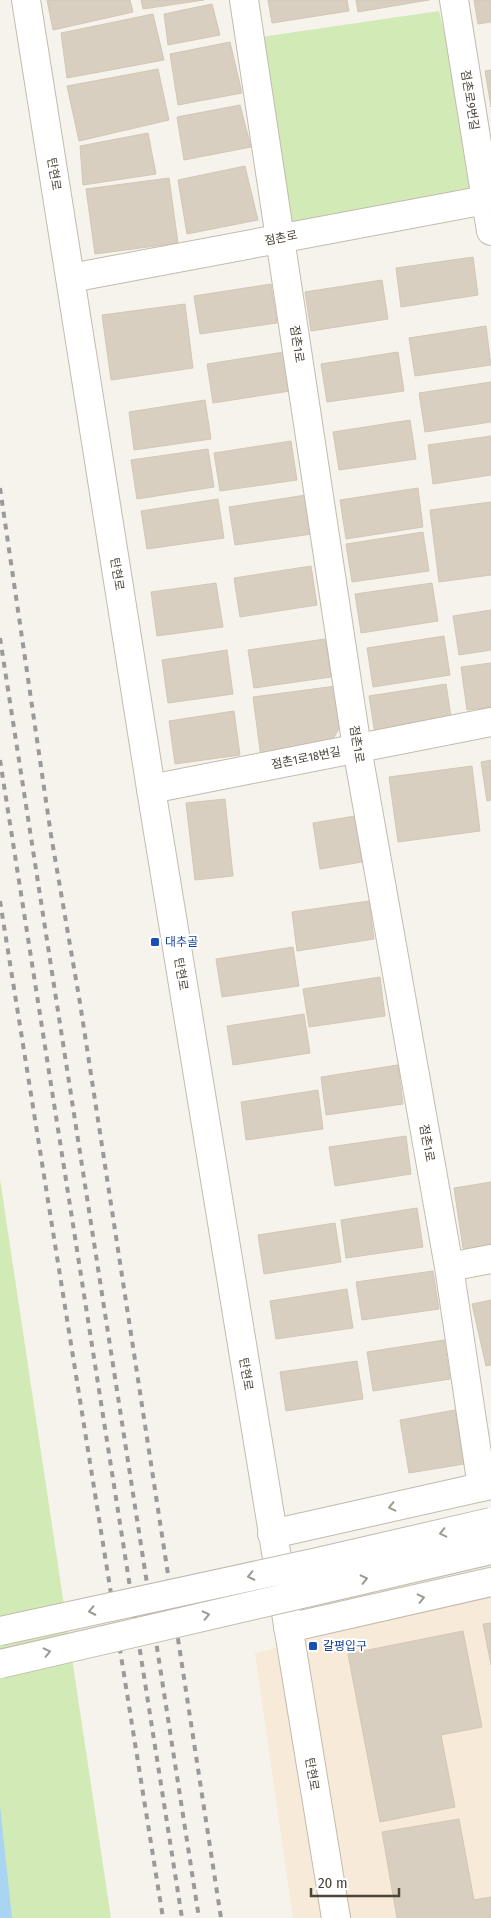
<svg xmlns="http://www.w3.org/2000/svg" width="491" height="1918" font-family="'Fira Sans Condensed','Noto Sans KR',sans-serif">
  <style>
    .commercial { fill: #f7ead8 }
    .green { fill: #d2eab5 }
    .water { fill: #a9d4f2 }
    .building { fill: #d8cfc1; stroke: #d3c7b4 }
    .lines { fill: none; stroke-linecap: round; stroke-linejoin: round }
    .minor-casing { stroke: #c2bbae; stroke-width: 30 }
    .tertiary-casing { stroke: #c2bbae; stroke-width: 30 }
    .minor { stroke: #fff; stroke-width: 28 }
    .tertiary { stroke: #fff; stroke-width: 28 }
    .rail { stroke: #9a9a9a; stroke-width: 4; stroke-dasharray: 6 6; stroke-linecap: butt }
    .tertiary-bridge-casing { stroke: #c2bbae; stroke-width: 30; stroke-linecap: butt }
    .tertiary-bridge { stroke: #fff; stroke-width: 28 }
    .oneway { stroke: #9c9892 }
    .transit-dot { fill: #1a4fb4; stroke: #fff; stroke-width: 2 }
    .labels { text-anchor: middle; dominant-baseline: central; stroke-width: 4; stroke-linejoin: round; paint-order: stroke }
    .street-label { font-size: 12px; fill: #4b4439; stroke: #fff }
    .transit-label { font-size: 12px; fill: #164399; stroke: #fff; text-anchor: start }
  </style>
  <rect width="100%" height="100%" fill="#f6f3ec"/>
  <path class="commercial" d="M491,1594V1918H293L255,1653Z"/>
  <path class="green" d="M439,11L486,200L295,235L269,122L261,37Z
    M0,1179L111,1918H0Z"/>
  <path class="water" d="M0,1806L12,1918H0Z"/>
  <path class="building" d="M47,0H130L133,12L53,30Z
    M141,0H204L143,9Z
    M268,0H347L349,11L272,23Z
    M356,0H429L358,12Z
    M474,0H491V22L478,24Z
    M212,4L220,35L168,45L164,14Z
    M153,14L164,60L67,78L61,33Z
    M230,42L242,93L178,105L170,54Z
    M158,69L169,120L79,141L67,86Z
    M491,70V107L485,71Z
    M240,105L251,147L184,160L177,117Z
    M148,133L156,174L83,185L80,146Z
    M245,166L258,220L187,234L178,180Z
    M169,178L178,243L95,254L86,189Z
    M473,257L478,295L401,307L396,268Z
    M382,280L388,319L311,331L305,292Z
    M271,284L277,323L200,334L194,296Z
    M185,304L193,368L111,380L102,315Z
    M486,326L491,365L415,376L409,338Z
    M284,352L290,391L213,403L207,364Z
    M398,352L404,391L327,402L321,364Z
    M491,382V422L425,432L419,393Z
    M205,400L211,439L134,450L129,412Z
    M410,420L416,459L339,470L333,432Z
    M491,436V475L433,484L428,445Z
    M291,441L297,480L220,491L214,453Z
    M208,449L214,487L137,499L131,460Z
    M418,488L423,527L346,539L340,500Z
    M306,495L312,534L235,545L229,507Z
    M218,499L224,538L147,549L141,511Z
    M491,502V575L439,582L430,510Z
    M423,532L429,571L352,582L346,544Z
    M311,566L317,605L240,617L234,578Z
    M216,583L223,627L157,636L151,592Z
    M432,583L438,621L361,633L355,594Z
    M491,610V650L459,655L453,616Z
    M444,636L450,675L373,687L367,648Z
    M325,639L331,677L254,688L248,650Z
    M227,650L233,694L168,703L162,660Z
    M491,663V707L467,710L461,667Z
    M446,684L452,723L375,734L369,696Z
    M336,686L344,720L329,746L261,758L253,697Z
    M234,711L240,755L175,764L169,721Z
    M491,760V800L487,801L481,762Z
    M472,766L480,831L398,842L389,777Z
    M225,799L233,876L195,880L186,803Z
    M355,816L362,862L320,869L313,823Z
    M369,901L374,939L297,951L292,912Z
    M293,947L299,986L222,997L216,959Z
    M380,977L385,1016L309,1027L303,989Z
    M304,1014L310,1053L233,1065L227,1026Z
    M398,1065L403,1104L326,1115L321,1077Z
    M318,1090L323,1129L246,1140L241,1102Z
    M406,1136L411,1174L335,1186L329,1147Z
    M491,1182V1256L478,1258L463,1248L454,1188Z
    M417,1208L423,1247L346,1258L341,1220Z
    M335,1223L341,1262L264,1274L258,1235Z
    M433,1271L439,1309L362,1320L356,1282Z
    M347,1289L353,1328L276,1339L270,1301Z
    M491,1300V1365L486,1366L472,1304Z
    M444,1340L450,1379L373,1391L367,1352Z
    M357,1361L363,1399L286,1411L280,1372Z
    M455,1410L464,1464L409,1473L400,1420Z
    M491,1623V1665L483,1624Z
    M463,1631L482,1727L441,1735L455,1807L380,1822L348,1654Z
    M459,1819L474,1900L491,1897V1918H397L382,1832Z"/>
  <g class="lines">
    <defs>
      <path id="minor" d="M244,0L357,748L449,1267L482,1487
        M454,0L491,231
        M71,278L491,199
        M151,789L491,722
        M449,1267L491,1259"/>
      <path id="tertiary" d="M26,0L151,789L336,1918
        M272,1534L491,1485
        M288,1628L491,1582"/>
    </defs>
    <use href="#minor" class="minor-casing"/>
    <use href="#tertiary" class="tertiary-casing"/>
    <use href="#minor" class="minor"/>
    <use href="#tertiary" class="tertiary"/>
    <path class="rail" d="M0,488L51,835L80,1003L221,1918
      M0,638L199,1918
      M0,760L182,1918
      M0,901L163,1918"/>
    <defs>
      <path id="tertiary-bridge" d="M0,1631L318,1562L491,1522
        M0,1664L491,1550"/>
    </defs>
    <use href="#tertiary-bridge" class="tertiary-bridge-casing"/>
    <use href="#tertiary-bridge" class="tertiary-bridge"/>
  </g>
  <defs><path id="oneway-chevron" d="M-2-3.5L2.5 0L-2 3.5" fill="none" stroke-width="1.6" stroke-linecap="round" stroke-linejoin="round" transform="scale(1.25)"/></defs>
  <g class="oneway">
    <use href="#oneway-chevron" transform="translate(392 1507) rotate(167)"/>
    <use href="#oneway-chevron" transform="translate(443 1533) rotate(167)"/>
    <use href="#oneway-chevron" transform="translate(251 1576) rotate(168)"/>
    <use href="#oneway-chevron" transform="translate(364 1579) rotate(-13)"/>
    <use href="#oneway-chevron" transform="translate(421 1598) rotate(-13)"/>
    <use href="#oneway-chevron" transform="translate(92 1611) rotate(168)"/>
    <use href="#oneway-chevron" transform="translate(206 1615) rotate(-13)"/>
    <use href="#oneway-chevron" transform="translate(47 1652) rotate(-13)"/>
  </g>
  <g class="transit-dot">
    <rect x="150" y="937" width="10" height="10" rx="2.5"/>
    <rect x="308" y="1641" width="10" height="10" rx="2.5"/>
  </g>
  <g class="labels">
    <g class="street-label">
      <text transform="translate(470 100) rotate(81)">점촌로9번길</text>
      <text transform="translate(54 174) rotate(81)">탄현로</text>
      <text transform="translate(281 238) rotate(-11)">점촌로</text>
      <text transform="translate(297 344) rotate(82)">점촌1로</text>
      <text transform="translate(117 574) rotate(81)">탄현로</text>
      <text transform="translate(357 744) rotate(81)">점촌1로</text>
      <text transform="translate(306 758) rotate(-11)">점촌1로18번길</text>
      <text transform="translate(181 974) rotate(81)">탄현로</text>
      <text transform="translate(427 1143) rotate(80)">점촌1로</text>
      <text transform="translate(246 1374) rotate(81)">탄현로</text>
      <text transform="translate(312 1774) rotate(81)">탄현로</text>
    </g>
    <g class="transit-label">
      <text x="165" y="942">대추골</text>
      <text x="323" y="1646">갈평입구</text>
    </g>
  </g>
  <path d="M311 1888v8h88v-8" fill="none" stroke="#4b4439" stroke-width="2.5"/>
  <text x="318" y="1888" font-size="15" fill="#4b4439" stroke="#ffffff" stroke-width="4" paint-order="stroke">20 m</text>
</svg>
